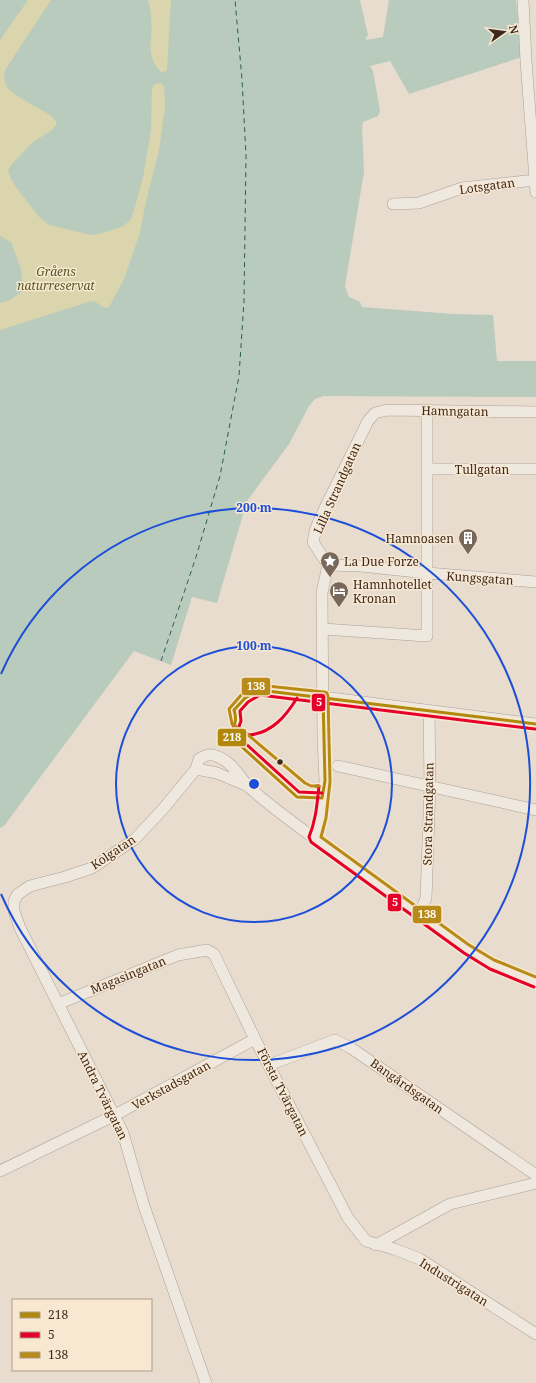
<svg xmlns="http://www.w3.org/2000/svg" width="536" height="1383" font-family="'Noto Serif',serif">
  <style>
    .green { fill: #dbd5ae }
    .water { fill: #b9cbbd }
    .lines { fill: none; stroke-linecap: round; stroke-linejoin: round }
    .ferry { stroke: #2b5d53; stroke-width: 1; stroke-dasharray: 5 4; stroke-linecap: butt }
    .minor-casing { stroke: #aca196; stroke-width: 12 }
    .minor { stroke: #efe8df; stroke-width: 11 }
    .bus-1-casing { stroke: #f8e8d2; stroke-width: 6 }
    .bus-2-casing { stroke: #f8e8d2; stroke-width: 6 }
    .bus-3-casing { stroke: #f8e8d2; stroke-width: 6 }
    .bus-1 { stroke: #b0890c; stroke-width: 3 }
    .bus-2 { stroke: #e4002b; stroke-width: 3 }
    .bus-3 { stroke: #b88a18; stroke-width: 3 }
    .ring { fill: none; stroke: #1d4ed8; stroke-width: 2 }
    .bus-dot { fill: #3c281d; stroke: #f8e8d2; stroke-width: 1.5 }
    .labels { text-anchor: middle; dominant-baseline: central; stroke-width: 3; stroke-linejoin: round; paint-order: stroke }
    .street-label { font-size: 12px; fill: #3c281d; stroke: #f8e8d2 }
    .park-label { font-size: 12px; font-style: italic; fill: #545a21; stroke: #f8e8d2 }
    .poi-label { font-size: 12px; fill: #3c281d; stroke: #f8e8d2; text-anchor: start }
    .centre { fill: #1d4ed8; stroke: #f8e8d2; stroke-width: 2 }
    .ring-label { font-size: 12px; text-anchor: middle; font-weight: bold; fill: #1d4ed8; stroke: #f8e8d2; stroke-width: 3; stroke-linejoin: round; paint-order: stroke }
    .line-badge { stroke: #f8e8d2; stroke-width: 1.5 }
    .badge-label { font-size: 11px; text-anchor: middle; font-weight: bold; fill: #fff }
  </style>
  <rect width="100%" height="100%" fill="#e7dccd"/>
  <path class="green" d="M0,0H54L148,86L161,81L168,91L163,136L136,260L107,313L0,338Z
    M134,0H174L168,70L164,74L153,71Z"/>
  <path class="water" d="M0,0H28L0,40Z
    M51,0H148C149,5 151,10 151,16C154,38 143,54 162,73L167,70L171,0H360L368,35L366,38V40L383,37L389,0H516L522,57L409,94L390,61L370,66L373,71L380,111L378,116L363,122L362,128L364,172L345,286L349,297L360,302L362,307L453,314L493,315L497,361H536V397L324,396L315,399L309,406L289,444L247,501L217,603L192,597L171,665L134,651L4,826L0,828V330L88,302L94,301L105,308L109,307L124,279L140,233L146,201L159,150L165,107L164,86L160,83L155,84L152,88L151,130L143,178L135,207L131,219L124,226L103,233L91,235L49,225L40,218L15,186L11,179L8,170L12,164L32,143L53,129L56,125V121L50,115L22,99L8,89L4,79L5,70Z
    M0,236L11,242L21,269L23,291L10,300L0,303Z"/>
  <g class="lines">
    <path class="ferry" d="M161,661L196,557L220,476L239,376L244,301L246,156L242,79L235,0"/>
    <defs>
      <path id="minor" d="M523,0L526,61L536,192
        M393,204L419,203L462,188L535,180
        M536,412L387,410L375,413L368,421L324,510L316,528L313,542L328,565L322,593L323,737L325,781L321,817L317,833L314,838L466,949L492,964L536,982
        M427,469H536
        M328,565L361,566L427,573L536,582
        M323,629L427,636V411
        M323,697L536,724
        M338,766L536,810
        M196,769L217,773L248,786
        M419,915L426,898L430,786L429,710
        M58,1004L178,955L207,950L214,954L255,1039L348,1218L366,1241L394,1249L420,1259L536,1334
        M269,1065L335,1040L351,1048L536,1175
        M0,1171L115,1115L255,1039
        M376,1245L450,1204L536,1183
        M206,1383L144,1206L123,1133L20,928L14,911V901L18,894L30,886L65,877L92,868L135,839L163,809L196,769L199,759C204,756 210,753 216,756C232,761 239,777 250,788C270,806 292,822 314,838"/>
    </defs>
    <use href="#minor" class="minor-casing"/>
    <use href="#minor" class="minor"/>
    <defs>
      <path id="bus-1" d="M322,798L297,797L232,738C230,727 239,725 234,710L245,698L259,690L536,724
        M322,798L325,781L323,697"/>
      <path id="bus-2" d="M233,725L249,735C272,733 286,716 297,698
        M316,786H319C317,804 316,820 309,837L311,842L464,953L490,969L534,987
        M322,793L299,792L236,735L241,721L240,711L248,702L260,695L535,729"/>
      <path id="bus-3" d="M330,782L326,818L321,837L469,945L494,960L536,977
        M319,786H311L305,783L247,734L232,724L229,709L242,694L258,685L324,692L327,693L328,697L330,781"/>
    </defs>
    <use href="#bus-1" class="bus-1-casing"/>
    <use href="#bus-2" class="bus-2-casing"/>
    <use href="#bus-3" class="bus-3-casing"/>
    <use href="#bus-1" class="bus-1"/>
    <use href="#bus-2" class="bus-2"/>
    <use href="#bus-3" class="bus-3"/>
  </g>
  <g class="ring">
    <circle cx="254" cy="784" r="138"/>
    <path d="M1 674A276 276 0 1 1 1 894"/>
  </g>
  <defs>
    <symbol id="building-pin" viewBox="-11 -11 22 30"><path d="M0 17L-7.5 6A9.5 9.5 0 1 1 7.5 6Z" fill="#78675b" stroke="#f8e8d2"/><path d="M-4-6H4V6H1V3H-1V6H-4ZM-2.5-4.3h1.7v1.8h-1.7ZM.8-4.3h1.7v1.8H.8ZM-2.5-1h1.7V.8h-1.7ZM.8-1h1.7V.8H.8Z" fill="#fff"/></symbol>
    <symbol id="sight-pin" viewBox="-11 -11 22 30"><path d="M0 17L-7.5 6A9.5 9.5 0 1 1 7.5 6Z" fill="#78675b" stroke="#f8e8d2"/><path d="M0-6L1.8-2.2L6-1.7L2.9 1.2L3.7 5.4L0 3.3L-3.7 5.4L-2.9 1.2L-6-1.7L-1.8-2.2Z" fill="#fff"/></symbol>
    <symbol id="hotel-pin" viewBox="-11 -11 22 30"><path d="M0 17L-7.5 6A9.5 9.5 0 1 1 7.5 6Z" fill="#78675b" stroke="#f8e8d2"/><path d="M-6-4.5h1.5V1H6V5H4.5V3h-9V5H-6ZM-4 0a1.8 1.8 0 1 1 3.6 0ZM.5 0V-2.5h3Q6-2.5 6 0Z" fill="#fff"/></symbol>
  </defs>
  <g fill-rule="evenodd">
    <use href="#building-pin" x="457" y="527" width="22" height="30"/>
    <use href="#sight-pin" x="319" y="550" width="22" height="30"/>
    <use href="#hotel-pin" x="328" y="580" width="22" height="30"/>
  </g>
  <circle class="bus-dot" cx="280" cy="762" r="3.5"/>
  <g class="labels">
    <g class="street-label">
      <text transform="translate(487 186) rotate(-8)">Lotsgatan</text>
      <text transform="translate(455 411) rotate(1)">Hamngatan</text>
      <text x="482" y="469">Tullgatan</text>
      <text transform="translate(337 488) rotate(-66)">Lilla Strandgatan</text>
      <text transform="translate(480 578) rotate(4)">Kungsgatan</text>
      <text transform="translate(428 814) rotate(-89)">Stora Strandgatan</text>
      <text transform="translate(113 852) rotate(-34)">Kolgatan</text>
      <text transform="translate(128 975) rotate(-22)">Magasingatan</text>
      <text transform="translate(171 1085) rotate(-29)">Verkstadsgatan</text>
      <text transform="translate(407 1086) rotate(35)">Bangårdsgatan</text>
      <text transform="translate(283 1092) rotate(63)">Första Tvärgatan</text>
      <text transform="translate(103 1095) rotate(64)">Andra Tvärgatan</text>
      <text transform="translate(454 1282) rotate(32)">Industrigatan</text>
    </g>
    <g class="park-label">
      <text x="56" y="271">Gråens<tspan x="56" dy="14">naturreservat</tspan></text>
    </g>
    <g class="poi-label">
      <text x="454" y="538" text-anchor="end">Hamnoasen</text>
      <text x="344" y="561">La Due Forze</text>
      <text x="353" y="584">Hamnhotellet<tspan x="353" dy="14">Kronan</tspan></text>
    </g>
  </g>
  <circle cx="254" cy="784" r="6" class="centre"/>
  <g class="ring-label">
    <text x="254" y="512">200 m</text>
    <text x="254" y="650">100 m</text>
  </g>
  <g class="line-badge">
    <rect x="241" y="677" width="30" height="19" rx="4" fill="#b88a18"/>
    <rect x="311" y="693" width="15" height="19" rx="4" fill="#e4002b"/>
    <rect x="217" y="728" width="30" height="19" rx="4" fill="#b0890c"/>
    <rect x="387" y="893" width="15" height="19" rx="4" fill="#e4002b"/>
    <rect x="412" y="905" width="30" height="19" rx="4" fill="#b88a18"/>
  </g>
  <g class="badge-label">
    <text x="256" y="690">138</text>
    <text x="319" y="706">5</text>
    <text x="232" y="741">218</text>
    <text x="395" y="906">5</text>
    <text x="427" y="918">138</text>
  </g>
  <rect x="12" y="1299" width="140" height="72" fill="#f8e8d2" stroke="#ad9b8a"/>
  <rect x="20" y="1312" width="20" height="6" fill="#b0890c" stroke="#ad9b8a"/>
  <text x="48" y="1319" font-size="12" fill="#3c281d">218</text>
  <rect x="20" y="1332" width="20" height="6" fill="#e4002b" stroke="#ad9b8a"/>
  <text x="48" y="1339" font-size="12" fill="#3c281d">5</text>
  <rect x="20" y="1352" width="20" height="6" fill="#b88a18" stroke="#ad9b8a"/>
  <text x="48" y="1359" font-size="12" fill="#3c281d">138</text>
  <g transform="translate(504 32) rotate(76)" stroke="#f8e8d2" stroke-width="3" paint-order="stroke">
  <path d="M0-3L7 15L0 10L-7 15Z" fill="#3c281d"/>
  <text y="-6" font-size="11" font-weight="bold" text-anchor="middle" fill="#3c281d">N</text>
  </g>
</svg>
